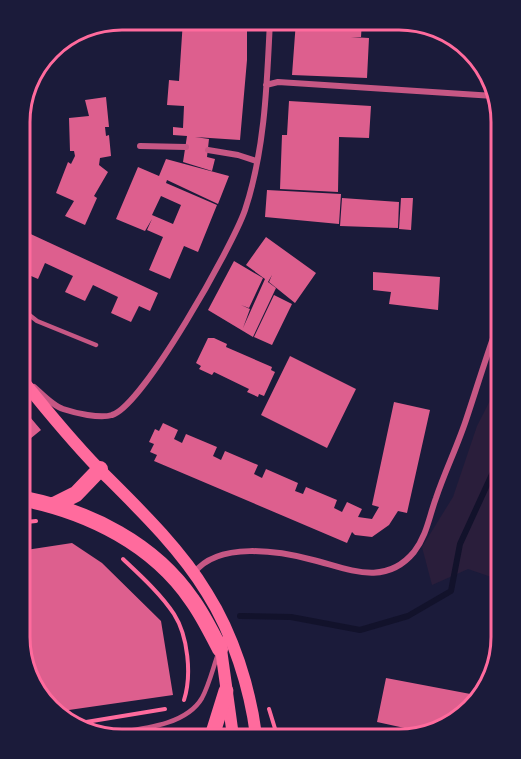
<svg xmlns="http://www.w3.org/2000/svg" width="521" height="759" font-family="'Titillium Web',sans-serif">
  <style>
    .green { fill: #2a1e3b }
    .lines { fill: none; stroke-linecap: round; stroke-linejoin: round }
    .stream { stroke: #12122b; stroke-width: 6 }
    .building { fill: #dd5f8e; fill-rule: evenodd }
    .path { stroke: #ff6b9d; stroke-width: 4 }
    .service { stroke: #c65784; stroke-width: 4.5 }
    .minor { stroke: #c65784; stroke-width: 6 }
    .secondary { stroke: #ff6b9d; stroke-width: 12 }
    .primary { stroke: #ff6b9d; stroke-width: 15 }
    .trunk { stroke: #ff6b9d; stroke-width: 16 }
    .rim { fill: none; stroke: #ff6b9d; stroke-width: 3 }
  </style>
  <rect width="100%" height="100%" fill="#1b1b3a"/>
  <path class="green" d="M498,385L500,580L468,569L432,585L422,547L453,497L477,426Z"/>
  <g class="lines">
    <path class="stream" d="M240,616L291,617L360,630L408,616L451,591L460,544L499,459"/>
  </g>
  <path class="building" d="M183,20H247V60L240,140L195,137L209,139L207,157L215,159L212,171L183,162L187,136L173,135V127L183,128L184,106L167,105L169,80L179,81Z
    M296,21H362L361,37H351L369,38L367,78L292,75Z
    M106,97L109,127H105L106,136L109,135L111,156L100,158L99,165L108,172L94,196L97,198L85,225L65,216L74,201L56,193L68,162L71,164L75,156L74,151H70L69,118L89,116L85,100Z
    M289,101L371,106L369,138L339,137L338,192L280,189L282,135H287Z
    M166,159L229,176L218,204L167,180L166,183L217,205L198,252L184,246L170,279L149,270L163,237L147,230L152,219L145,231L116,219L138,167L159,176ZM161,196L181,205L173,224L152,215Z
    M267,190L341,194L339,224L265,217Z
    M342,198L399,202L398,228L340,226Z
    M401,198H413L411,230L399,229Z
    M22,230L158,293L150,311L139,306L131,322L111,313L118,297L93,285L85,301L65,292L73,276L45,263L38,279L22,272L25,254L22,252Z
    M266,237L316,273L295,303L269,282L272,275L268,282L276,288L253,337L208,310L234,261L263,278L249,308L241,305L250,309L243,328L265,279L246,265Z
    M373,272L440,277L438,310L389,304L391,292L373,290Z
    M274,295L292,304L272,345L254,337Z
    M208,338H214L227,344L226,347L272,367L271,370L275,372L264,396L259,394L258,397L247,392L249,389L214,372L212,375L199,369L201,366L196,363Z
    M290,356L356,389L327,448L261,415Z
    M394,402L430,410L407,513L398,511L389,525L372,537L355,535L352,532L347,543L154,461L157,455L150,452L154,444L149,442L155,429L159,431L163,423L178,430L174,439L182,443L186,434L217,447L213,456L221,460L225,451L258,465L254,474L262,478L266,469L298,483L295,491L303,494L306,487L337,500L334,508L342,512L347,502L362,509L358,517L372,519L379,507L372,505Z
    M24,410L41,430L25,443Z
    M72,543L102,563L161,621L173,695L55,712L27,676L26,550Z
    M386,678L481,696L438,732H423L377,722Z"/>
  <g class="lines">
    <path class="path" d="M26,522L36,521
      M123,559C140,575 161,594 174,614C188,636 192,675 184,700
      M269,709L277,735
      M74,724L165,709"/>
    <path class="service" d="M23,310L37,321L96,345
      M100,735C131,729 184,729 202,698C209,685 213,668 218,654"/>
    <path class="minor" d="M266,85L278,82L494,96
      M140,146L186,147
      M208,150L238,155L256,161
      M34,387C42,394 53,406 63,409C75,413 100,419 112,415C143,406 233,245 245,210C265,150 267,83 270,20
      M194,573C218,541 279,551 313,560C349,569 385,587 414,552C427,535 429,517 436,498C445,471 458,445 467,417C477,387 486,357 497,327"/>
    <path class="secondary" d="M24,382C48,412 72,441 99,469C137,507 179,547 207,593C233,634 250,688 256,735
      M220,642L233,736"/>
    <path class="primary" d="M212,736L226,691"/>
    <path class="trunk" d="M25,499C89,512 154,544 192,600C203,615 211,632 220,649
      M54,505L76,494L100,469"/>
  </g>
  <path d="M0 0H521V759H0ZM122 30H399A92 92 0 0 1 491 122V637A92 92 0 0 1 399 729H122A92 92 0 0 1 30 637V122A92 92 0 0 1 122 30Z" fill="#1b1b3a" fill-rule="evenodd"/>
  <path class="rim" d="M122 30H399A92 92 0 0 1 491 122V637A92 92 0 0 1 399 729H122A92 92 0 0 1 30 637V122A92 92 0 0 1 122 30Z"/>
</svg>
